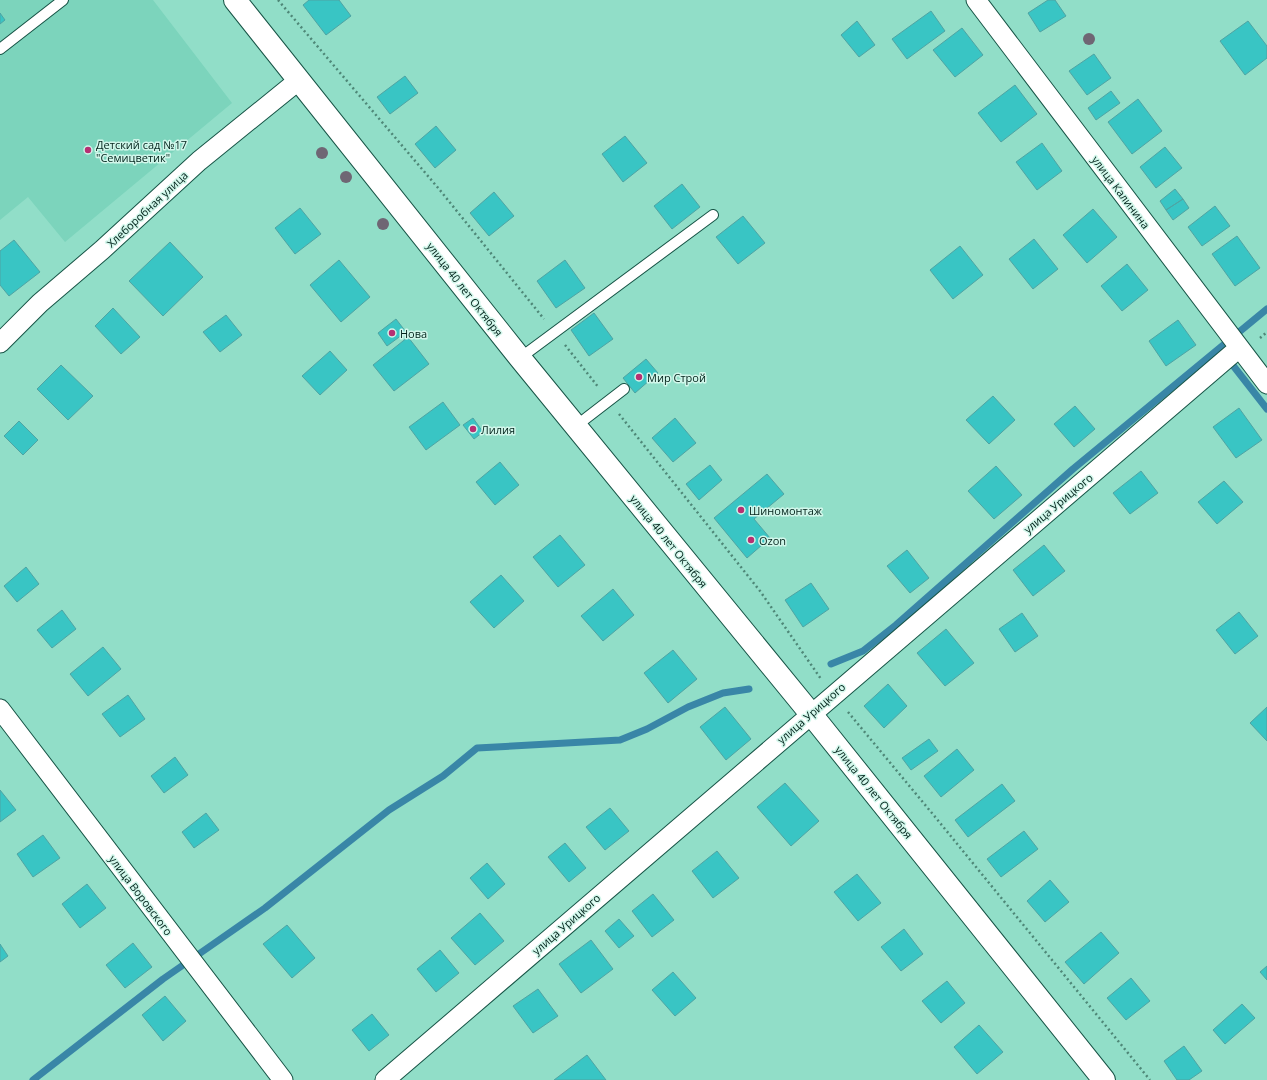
<svg xmlns="http://www.w3.org/2000/svg" width="1267" height="1080" font-family="'Open Sans',sans-serif">
  <style>
    .built { fill: #7cd4bc }
    .lines { fill: none; stroke-linecap: round; stroke-linejoin: round }
    .stream { stroke: #3986a7; stroke-width: 7 }
    .building { fill: #39c5c4; stroke: #4fa4a3 }
    .lane-casing { stroke: #175446; stroke-width: 12 }
    .street-casing { stroke: #175446; stroke-width: 21 }
    .secondary-casing { stroke: #175446; stroke-width: 24 }
    .path { stroke: #4e8777; stroke-width: 2.5; stroke-dasharray: 2 3; stroke-linecap: butt }
    .lane { stroke: #fff; stroke-width: 10 }
    .street { stroke: #fff; stroke-width: 19 }
    .secondary { stroke: #fff; stroke-width: 22 }
    .tree { fill: #6f6674 }
    .poi-dot { fill: #b63073; stroke: #d2f7eb; stroke-width: 1.5 }
    .labels { text-anchor: middle; dominant-baseline: central; stroke-width: 3; stroke-linejoin: round; paint-order: stroke }
    .poi-label { font-size: 11px; fill: #01221a; stroke: #d2f7eb; text-anchor: start }
    .street-label { font-size: 11px; fill: #01221a; stroke: #d2f7eb }
  </style>
  <rect width="100%" height="100%" fill="#91dec8"/>
  <path class="built" d="M0,0H153L232,103L65,242L28,197L0,220Z"/>
  <g class="lines">
    <path class="stream" d="M1228,359L1267,409
      M831,664L863,651L896,625L1073,469L1267,309
      M33,1080L163,979L265,908L389,810L443,776L477,748L620,740L647,729L688,707L723,693L749,689"/>
  </g>
  <path class="building" d="M309,0H339L351,16L326,35L303,5Z
    M1048,0H1055L1066,16L1040,32L1028,13Z
    M931,11L945,31L907,59L892,39Z
    M0,13L5,20L0,24Z
    M857,21L875,45L859,57L841,35Z
    M1248,21L1267,46V58L1245,75L1220,41Z
    M962,28L983,55L955,77L933,50Z
    M1094,54L1111,78L1087,95L1069,71Z
    M405,76L418,93L390,114L377,97Z
    M1015,85L1037,114L1001,142L978,113Z
    M1111,91L1120,103L1096,120L1088,108Z
    M1138,99L1162,131L1132,154L1108,122Z
    M436,126L456,150L435,168L415,144Z
    M625,136L647,163L623,182L602,154Z
    M1042,143L1062,171L1037,190L1016,162Z
    M1165,147L1182,168L1156,188L1140,167Z
    M682,184L700,207L672,229L654,206Z
    M1175,189L1183,199L1166,210L1160,201Z
    M494,192L514,216L489,236L470,213Z
    M1183,199L1189,208L1173,220L1166,210Z
    M1215,206L1230,226L1202,246L1188,227Z
    M300,208L321,234L295,254L275,228Z
    M1093,209L1117,237L1087,263L1063,235Z
    M743,216L765,243L738,264L716,237Z
    M1237,236L1260,268L1235,286L1212,254Z
    M1034,239L1058,269L1033,289L1009,259Z
    M14,240L40,272L9,296L0,285V251Z
    M170,242L203,277L163,316L129,281Z
    M960,246L983,275L953,299L930,270Z
    M339,260L370,297L341,322L310,285Z
    M565,260L585,288L556,308L537,281Z
    M1127,264L1148,290L1122,311L1101,286Z
    M113,308L140,337L121,354L95,326Z
    M594,313L613,339L589,356L571,330Z
    M226,315L242,335L220,352L203,332Z
    M396,319L406,332L387,346L378,333Z
    M1178,320L1196,345L1166,366L1149,341Z
    M408,337L429,364L394,391L373,365Z
    M330,351L347,370L320,395L302,376Z
    M646,359L658,373L635,393L623,378Z
    M61,365L93,396L68,420L37,389Z
    M993,396L1015,420L989,444L966,420Z
    M443,402L460,425L426,450L409,427Z
    M1075,406L1095,429L1074,447L1054,424Z
    M1239,408L1262,440L1236,458L1213,427Z
    M473,418L483,432L474,439L463,425Z
    M675,418L696,443L673,462L652,438Z
    M19,421L38,440L23,455L4,436Z
    M500,462L519,485L495,505L476,482Z
    M710,465L722,480L699,500L686,484Z
    M996,466L1022,495L994,519L968,491Z
    M1141,471L1158,493L1130,514L1113,493Z
    M767,474L784,494L754,519L770,538L747,558L714,518Z
    M1224,481L1243,502L1217,524L1198,502Z
    M560,535L585,565L558,587L533,557Z
    M1044,545L1065,571L1033,596L1013,570Z
    M907,550L929,578L910,593L887,566Z
    M26,567L39,584L17,602L4,586Z
    M501,575L524,601L494,628L470,602Z
    M811,583L829,609L803,627L785,600Z
    M613,589L634,615L603,641L581,616Z
    M62,610L76,629L52,648L37,630Z
    M1239,612L1258,636L1235,654L1216,630Z
    M1022,613L1038,636L1015,652L999,629Z
    M946,629L974,663L945,686L917,653Z
    M103,647L121,669L88,696L70,674Z
    M673,650L697,679L668,703L644,673Z
    M888,684L907,706L884,728L864,706Z
    M128,695L145,719L120,737L102,714Z
    M725,707L751,739L726,760L700,727Z
    M1267,707V741L1250,723Z
    M929,739L938,751L911,770L902,758Z
    M957,749L974,770L941,797L924,776Z
    M175,757L188,775L164,793L151,776Z
    M785,783L819,821L791,846L757,807Z
    M1002,784L1015,801L968,837L955,820Z
    M0,790L16,810L0,822Z
    M610,808L629,831L605,850L586,827Z
    M206,813L219,830L194,848L182,832Z
    M1024,831L1038,849L1001,877L987,859Z
    M43,835L60,858L33,877L17,854Z
    M565,843L586,868L569,882L548,857Z
    M717,851L739,878L713,898L692,871Z
    M487,863L505,884L488,899L470,878Z
    M857,874L881,903L858,921L834,892Z
    M1050,880L1069,902L1045,922L1027,901Z
    M87,884L106,908L80,928L62,904Z
    M653,894L674,920L652,937L632,911Z
    M480,913L504,941L475,965L451,938Z
    M619,919L634,936L619,948L605,931Z
    M287,925L315,958L292,978L263,944Z
    M904,929L923,954L901,971L881,947Z
    M1101,932L1119,953L1084,984L1065,962Z
    M591,940L613,969L581,993L559,964Z
    M133,943L152,967L125,988L106,965Z
    M0,944L8,956L0,962Z
    M440,950L459,973L436,992L417,969Z
    M1267,966V980L1260,972Z
    M673,972L696,998L675,1016L652,990Z
    M1131,978L1150,1001L1126,1020L1107,998Z
    M947,981L965,1003L941,1023L922,1001Z
    M538,989L558,1016L533,1033L513,1006Z
    M165,996L186,1021L163,1041L142,1015Z
    M1242,1004L1255,1018L1225,1044L1213,1030Z
    M372,1014L389,1035L369,1051L352,1030Z
    M979,1025L1003,1052L977,1074L954,1047Z
    M1184,1046L1202,1071L1189,1080H1177L1164,1061Z
    M587,1055L606,1080H554Z"/>
  <g class="lines">
    <defs>
      <path id="lane" d="M0,49L63,0
        M520,358L713,215
        M576,426L624,389"/>
      <path id="street" d="M976,0L1267,384
        M0,343L40,303L102,250L199,161L299,80
        M0,709L283,1080
        M385,1080L1239,348"/>
      <path id="secondary" d="M235,0L520,358L811,714L1104,1080"/>
    </defs>
    <use href="#lane" class="lane-casing"/>
    <use href="#street" class="street-casing"/>
    <use href="#secondary" class="secondary-casing"/>
    <path class="path" d="M278,0L439,189L544,319
      M1260,338L1267,332
      M565,345L599,388
      M619,414L760,591L821,679
      M848,712L936,818L1150,1080"/>
    <use href="#lane" class="lane"/>
    <use href="#street" class="street"/>
    <use href="#secondary" class="secondary"/>
  </g>
  <g class="tree">
    <circle cx="1089" cy="39" r="6"/>
    <circle cx="322" cy="153" r="6"/>
    <circle cx="346" cy="177" r="6"/>
    <circle cx="383" cy="224" r="6"/>
  </g>
  <g class="poi-dot">
    <circle cx="88" cy="150" r="4"/>
    <circle cx="392" cy="333" r="4"/>
    <circle cx="639" cy="377" r="4"/>
    <circle cx="473" cy="429" r="4"/>
    <circle cx="741" cy="510" r="4"/>
    <circle cx="751" cy="540" r="4"/>
  </g>
  <g class="labels">
    <g class="poi-label">
      <text x="96" y="144">Детский сад №17<tspan x="96" dy="13">"Семицветик"</tspan></text>
      <text x="400" y="333">Нова</text>
      <text x="647" y="377">Мир Строй</text>
      <text x="481" y="429">Лилия</text>
      <text x="749" y="510">Шиномонтаж</text>
      <text x="759" y="540">Ozon</text>
    </g>
    <g class="street-label">
      <text transform="translate(1121 192) rotate(53)">улица Калинина</text>
      <text transform="translate(147 209) rotate(-43)">Хлеборобная улица</text>
      <text transform="translate(465 289) rotate(52)">улица 40 лет Октября</text>
      <text transform="translate(1058 503) rotate(-40)">улица Урицкого</text>
      <text transform="translate(669 541) rotate(51)">улица 40 лет Октября</text>
      <text transform="translate(811 713) rotate(-41)">улица Урицкого</text>
      <text transform="translate(874 792) rotate(51)">улица 40 лет Октября</text>
      <text transform="translate(141 895) rotate(53)">улица Воровского</text>
      <text transform="translate(566 924) rotate(-41)">улица Урицкого</text>
    </g>
  </g>
</svg>
